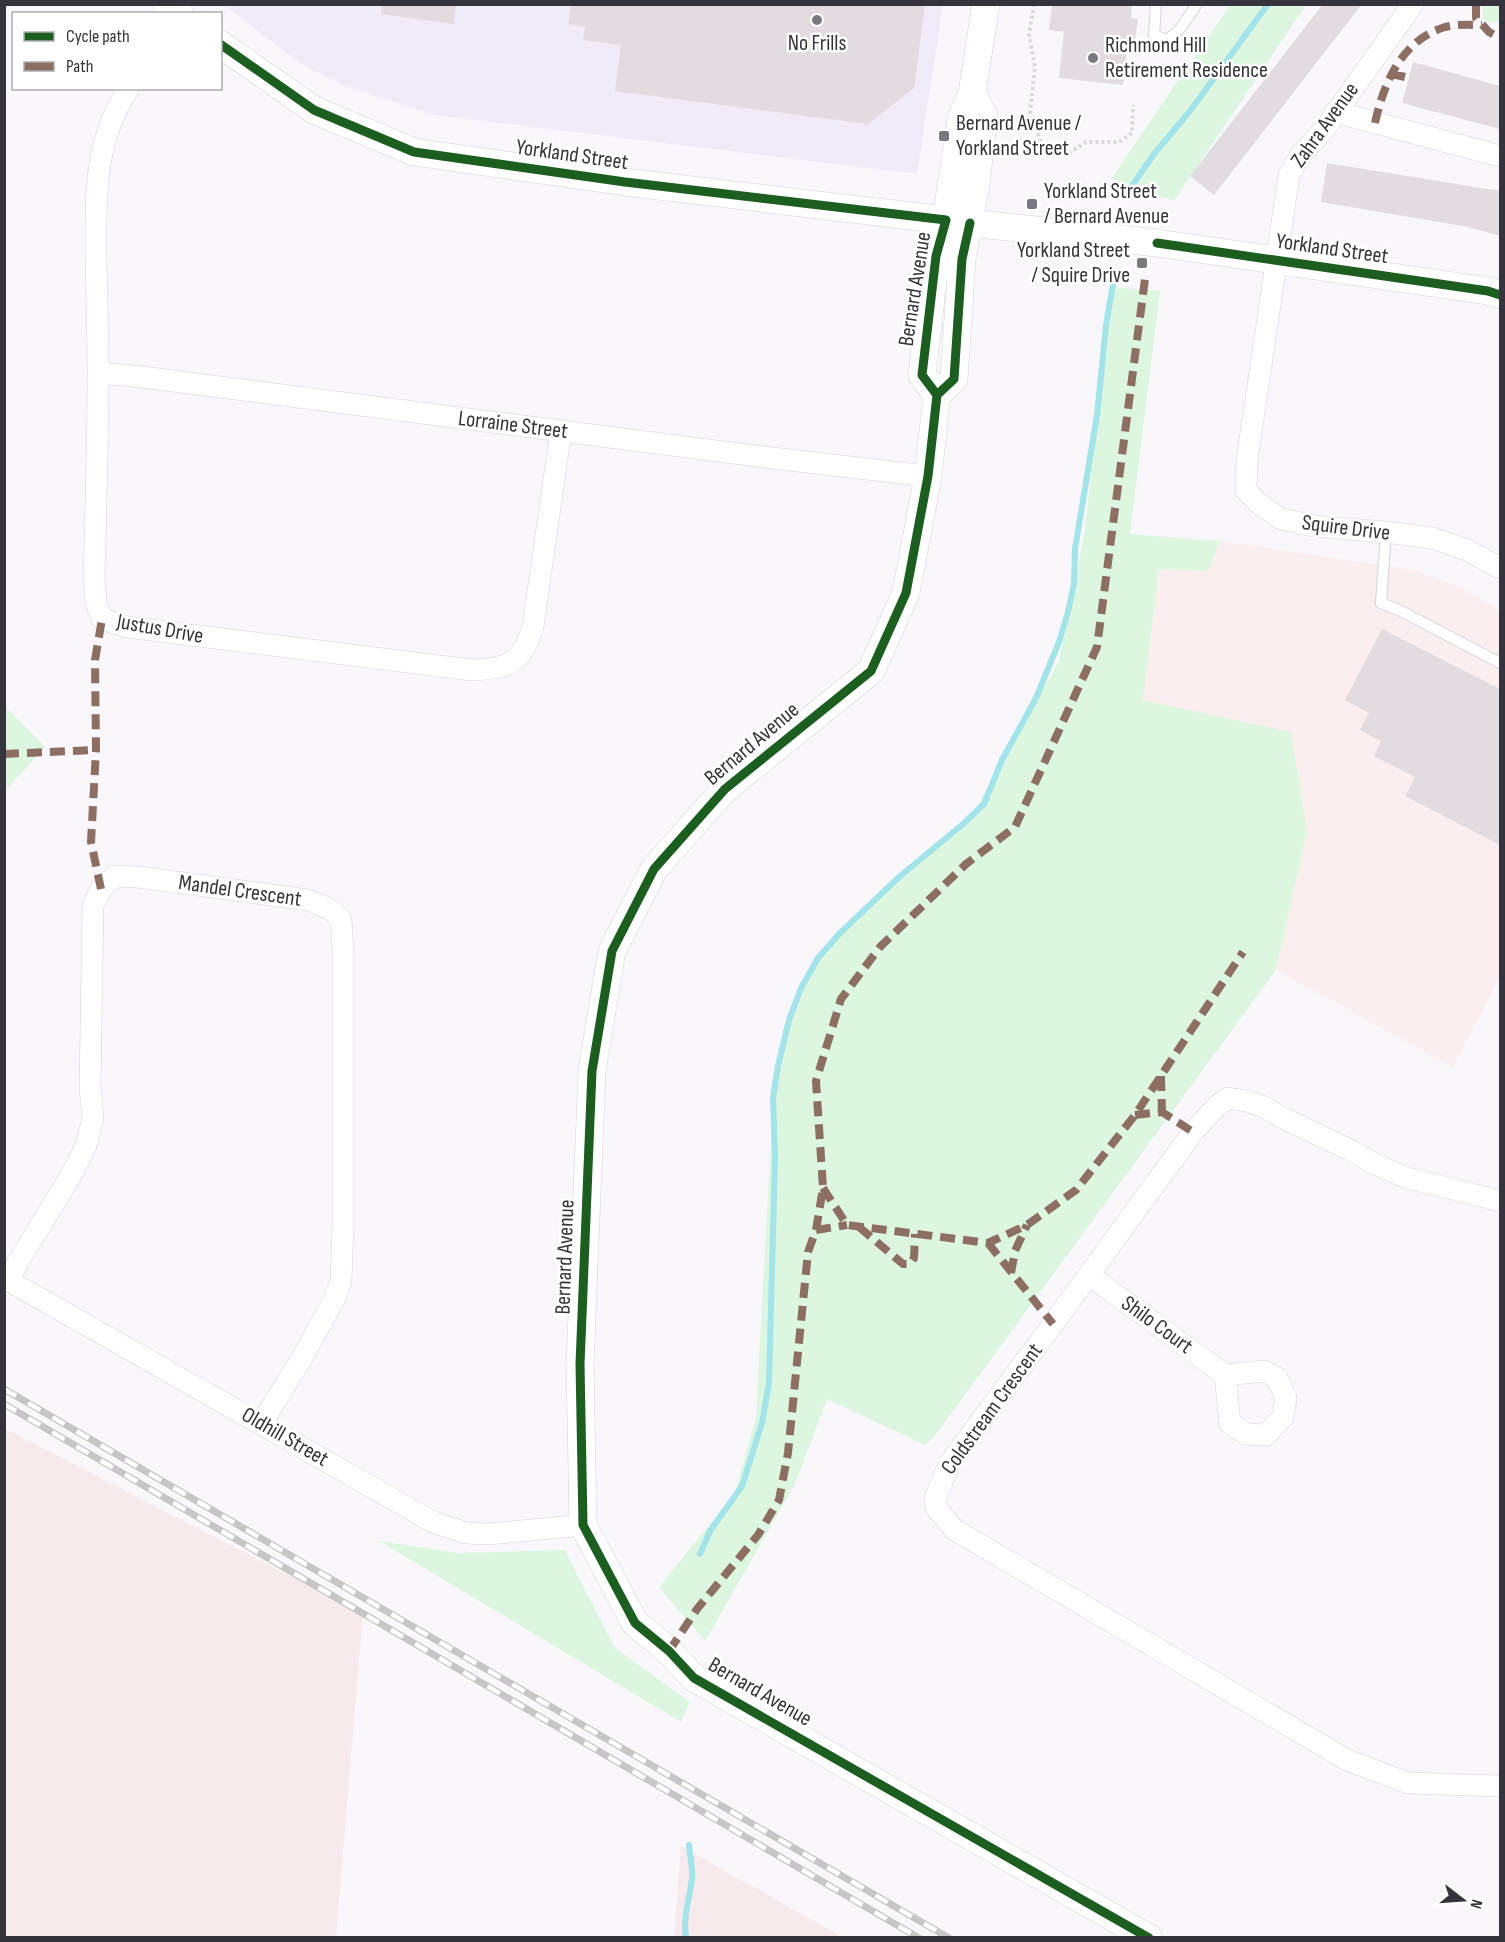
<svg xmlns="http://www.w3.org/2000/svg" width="1505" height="1942" font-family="'Sofia Sans Condensed',sans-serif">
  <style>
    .built { fill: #f0ebf7 }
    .industrial { fill: #f7eaec }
    .education { fill: #fbeeef }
    .green { fill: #ddf6e0 }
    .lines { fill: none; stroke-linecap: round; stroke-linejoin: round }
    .stream { stroke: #a3e3ea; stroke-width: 6 }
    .building { fill: #e2dce0 }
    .service-casing { stroke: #d5d3da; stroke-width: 12 }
    .minor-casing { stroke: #d5d3da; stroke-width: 22 }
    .tertiary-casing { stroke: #d5d3da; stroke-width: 28 }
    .path { stroke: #dad9db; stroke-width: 4; stroke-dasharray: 3 3; stroke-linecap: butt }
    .service { stroke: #fefeff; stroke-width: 10 }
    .minor { stroke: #fefeff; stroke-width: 21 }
    .tertiary { stroke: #fefeff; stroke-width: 27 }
    .rail-casing { stroke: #c6c6c7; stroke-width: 7 }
    .rail { stroke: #fff; stroke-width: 4.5; stroke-dasharray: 14; stroke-linecap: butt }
    .quiet { stroke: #8d6e63; stroke-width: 8; stroke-dasharray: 15 8; stroke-linecap: butt }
    .cycleway-casing { stroke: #fff; stroke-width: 13 }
    .cycleway { stroke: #1b5e20; stroke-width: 9 }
    .poi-dot { fill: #7a787f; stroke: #fff; stroke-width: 2 }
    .labels { text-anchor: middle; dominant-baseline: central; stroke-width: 5; stroke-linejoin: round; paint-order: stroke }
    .poi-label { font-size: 22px; fill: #35333b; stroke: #fff; text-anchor: start }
    .street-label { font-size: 22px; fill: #35333b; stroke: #fff }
  </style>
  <rect width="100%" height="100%" fill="#f9f7fc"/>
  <path class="built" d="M224,5H943L917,174L434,115L346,86L301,64Z"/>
  <path class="industrial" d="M5,1429L363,1613L336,1937H5Z
    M681,1846L842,1937H674Z"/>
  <path class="education" d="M1220,541L1414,570L1458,586L1500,611V977L1453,1067L1276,970L1307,831L1143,700L1159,569L1207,571Z"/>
  <path class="green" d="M1230,5H1306L1174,201L1111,179Z
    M1482,5H1500V22L1484,23Z
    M1110,287L1160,291L1130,534L1220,541L1208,571L1159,569L1143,700L1291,732L1307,831L1276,970L937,1433L925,1445L827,1399L795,1484L705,1641L659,1587L735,1493L756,1417L775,1065L814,957L882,893L971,817L1059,661L1085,530Z
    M4,705L45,747L5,791H4Z
    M379,1541L459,1553L565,1550L614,1647L690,1702L681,1722Z"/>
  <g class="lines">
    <path class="stream" d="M1127,193L1154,154L1190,111L1268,4
      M700,1554L710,1531L742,1486L762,1423L769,1383L775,1157L773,1097L778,1066L789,1020L801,988L818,958L839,934L899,877L963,824L984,804L1002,760L1036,698L1059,642L1068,612L1074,583L1075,549L1097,415L1106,325L1113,284
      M686,1938C683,1913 689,1902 692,1879C693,1869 690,1856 689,1845"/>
  </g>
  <path class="building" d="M382,4H456L454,24L381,14Z
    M571,4H925L914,88L868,124L615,91L621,45L583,40L585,27L568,24Z
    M1052,4H1132L1131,18L1138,19L1135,39H1128L1123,85L1059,78L1064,32L1049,30Z
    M1323,4H1362L1214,195L1190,176Z
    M1413,62L1500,86V129L1402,103Z
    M1327,163L1500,191V236L1468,227L1321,202Z
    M1382,629L1500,689V845L1405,796L1415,777L1374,756L1381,741L1360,730L1369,713L1345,700Z"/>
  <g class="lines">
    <defs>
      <path id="service" d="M1156,4L1154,35L1167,40L1180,29L1197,4
        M1386,532L1381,603L1401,611L1500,663"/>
      <path id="minor" d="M1413,4L1326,127L1301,155L1289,175L1247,460L1246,490L1257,502L1279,518L1313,526L1386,532L1432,538L1467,550L1500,568
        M129,88C93,142 96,198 96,259C97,297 98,335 98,373C98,441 96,509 94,577L96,602L102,619L127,627L471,670C509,668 521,665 533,627L561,431
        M1335,112L1500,156
        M98,373L134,376L772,458L928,476
        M1500,1201L1404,1177L1373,1163L1350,1150L1285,1119L1262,1106L1246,1101L1228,1098L1217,1106L1193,1132L1053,1324L949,1464L935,1499L937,1509L955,1530L1347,1760L1408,1783L1500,1786
        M1089,1275L1225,1375L1264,1371L1277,1378L1286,1398L1283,1417L1266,1435L1246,1434L1230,1423L1225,1375
        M4,1278L433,1522L466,1533L489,1534L583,1525
        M9,1281L18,1262L70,1177L86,1146L93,1118L90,1088L93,905L101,889L115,876L138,877L308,900L332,910L341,920L343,950V1227L341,1281L334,1300L299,1363L261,1424"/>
      <path id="tertiary" d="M167,4L180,14
        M220,44L314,110L414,152L625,182L970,223L1157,243L1488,291L1500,295
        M972,93L984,116L976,184L962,259L954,379L937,395L928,476L906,593L871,671L725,789L654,869L612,951L592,1071L580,1364L583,1525L635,1623L669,1651L694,1678L1149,1938
        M937,395L922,375L936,256L946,220L961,119L972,93L986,4"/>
    </defs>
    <use href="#service" class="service-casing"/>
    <use href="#minor" class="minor-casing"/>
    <use href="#tertiary" class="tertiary-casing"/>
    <path class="path" d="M1034,4L1029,34L1035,68L1030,112L1042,145L1058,155L1071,152L1086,142H1119L1132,133L1133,105"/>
    <use href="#service" class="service"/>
    <use href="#minor" class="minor"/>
    <use href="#tertiary" class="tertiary"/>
    <defs>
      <path id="rail" d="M4,1389L949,1938
        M4,1404L919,1938"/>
    </defs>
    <use href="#rail" class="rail-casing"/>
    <use href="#rail" class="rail"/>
    <path class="quiet" d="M1476,4V18L1489,32L1500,38
      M1392,74L1405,77
      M1375,123C1384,82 1402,40 1445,27C1457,24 1471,25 1482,25
      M4,754L96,750
      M101,889L91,842L96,750L95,660L102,619
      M1161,1076L1162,1112
      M1135,1115L1162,1112L1193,1132
      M823,1188L847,1225L988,1243L1027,1225L1076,1190L1135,1115L1243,952
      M859,1227L903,1264H910L914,1258L915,1234
      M816,1230L847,1225
      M988,1243L1053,1324
      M1011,1273L1015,1251L1027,1225
      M669,1651L697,1609L758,1535L779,1500L788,1453L808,1252L816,1230L823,1188L816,1081L841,999L880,947L966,864L1015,827L1097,647L1145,279"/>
    <defs>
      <path id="cycleway" d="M220,44L314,110L414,152L625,182L946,220L936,256L922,375L937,395
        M970,223L962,259L954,379L937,395L928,476L906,593L871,671L725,789L654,869L612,951L592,1071L580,1364L583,1525L635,1623L669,1651L694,1678L1149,1938
        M1157,243L1488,291L1500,295"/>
    </defs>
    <use href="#cycleway" class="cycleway-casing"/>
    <use href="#cycleway" class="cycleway"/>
  </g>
  <g class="poi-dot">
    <circle cx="817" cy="20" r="6"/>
    <circle cx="1093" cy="58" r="6"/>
    <rect x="938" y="130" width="12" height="12" rx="3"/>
    <rect x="1026" y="198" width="12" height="12" rx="3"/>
    <rect x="1136" y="257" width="12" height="12" rx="3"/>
  </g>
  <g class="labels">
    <g class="poi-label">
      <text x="817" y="43" text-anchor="middle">No Frills</text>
      <text x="1105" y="45">Richmond Hill<tspan x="1105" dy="25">Retirement Residence</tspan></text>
      <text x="956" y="123">Bernard Avenue /<tspan x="956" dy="25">Yorkland Street</tspan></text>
      <text x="1044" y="191">Yorkland Street<tspan x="1044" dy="25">/ Bernard Avenue</tspan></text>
      <text x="1130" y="250" text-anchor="end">Yorkland Street<tspan x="1130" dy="25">/ Squire Drive</tspan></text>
    </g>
    <g class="street-label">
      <text transform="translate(1325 125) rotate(-54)">Zahra Avenue</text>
      <text transform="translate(572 155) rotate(8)">Yorkland Street</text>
      <text transform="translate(1332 249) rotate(8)">Yorkland Street</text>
      <text transform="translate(915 289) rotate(-81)">Bernard Avenue</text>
      <text transform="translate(513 425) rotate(7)">Lorraine Street</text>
      <text transform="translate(1346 528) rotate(7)">Squire Drive</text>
      <text transform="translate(160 629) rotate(10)">Justus Drive</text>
      <text transform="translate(752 744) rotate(-40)">Bernard Avenue</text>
      <text transform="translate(240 891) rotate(8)">Mandel Crescent</text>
      <text transform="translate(565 1257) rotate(-88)">Bernard Avenue</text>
      <text transform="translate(1157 1325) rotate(36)">Shilo Court</text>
      <text transform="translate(992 1409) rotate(-54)">Coldstream Crescent</text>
      <text transform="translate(285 1437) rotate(30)">Oldhill Street</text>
      <text transform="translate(760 1692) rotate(30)">Bernard Avenue</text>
    </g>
  </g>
  <rect width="1505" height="1942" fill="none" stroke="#35333b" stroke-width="12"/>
  <rect x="12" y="12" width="210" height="78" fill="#ffffff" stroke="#aeadb1" stroke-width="1.5"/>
  <rect x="24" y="32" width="30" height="9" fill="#1b5e20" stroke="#aeadb1" stroke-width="1.5"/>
  <text x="66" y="42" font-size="18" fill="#35333b">Cycle path</text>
  <rect x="24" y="62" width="30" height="9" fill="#8d6e63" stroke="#aeadb1" stroke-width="1.5"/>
  <text x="66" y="72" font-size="18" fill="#35333b">Path</text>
  <g transform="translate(1463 1900) rotate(107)" stroke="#ffffff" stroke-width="4.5" paint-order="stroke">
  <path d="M0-4.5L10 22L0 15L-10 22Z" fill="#35333b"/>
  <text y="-9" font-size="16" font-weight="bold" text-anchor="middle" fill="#35333b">N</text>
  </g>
</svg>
